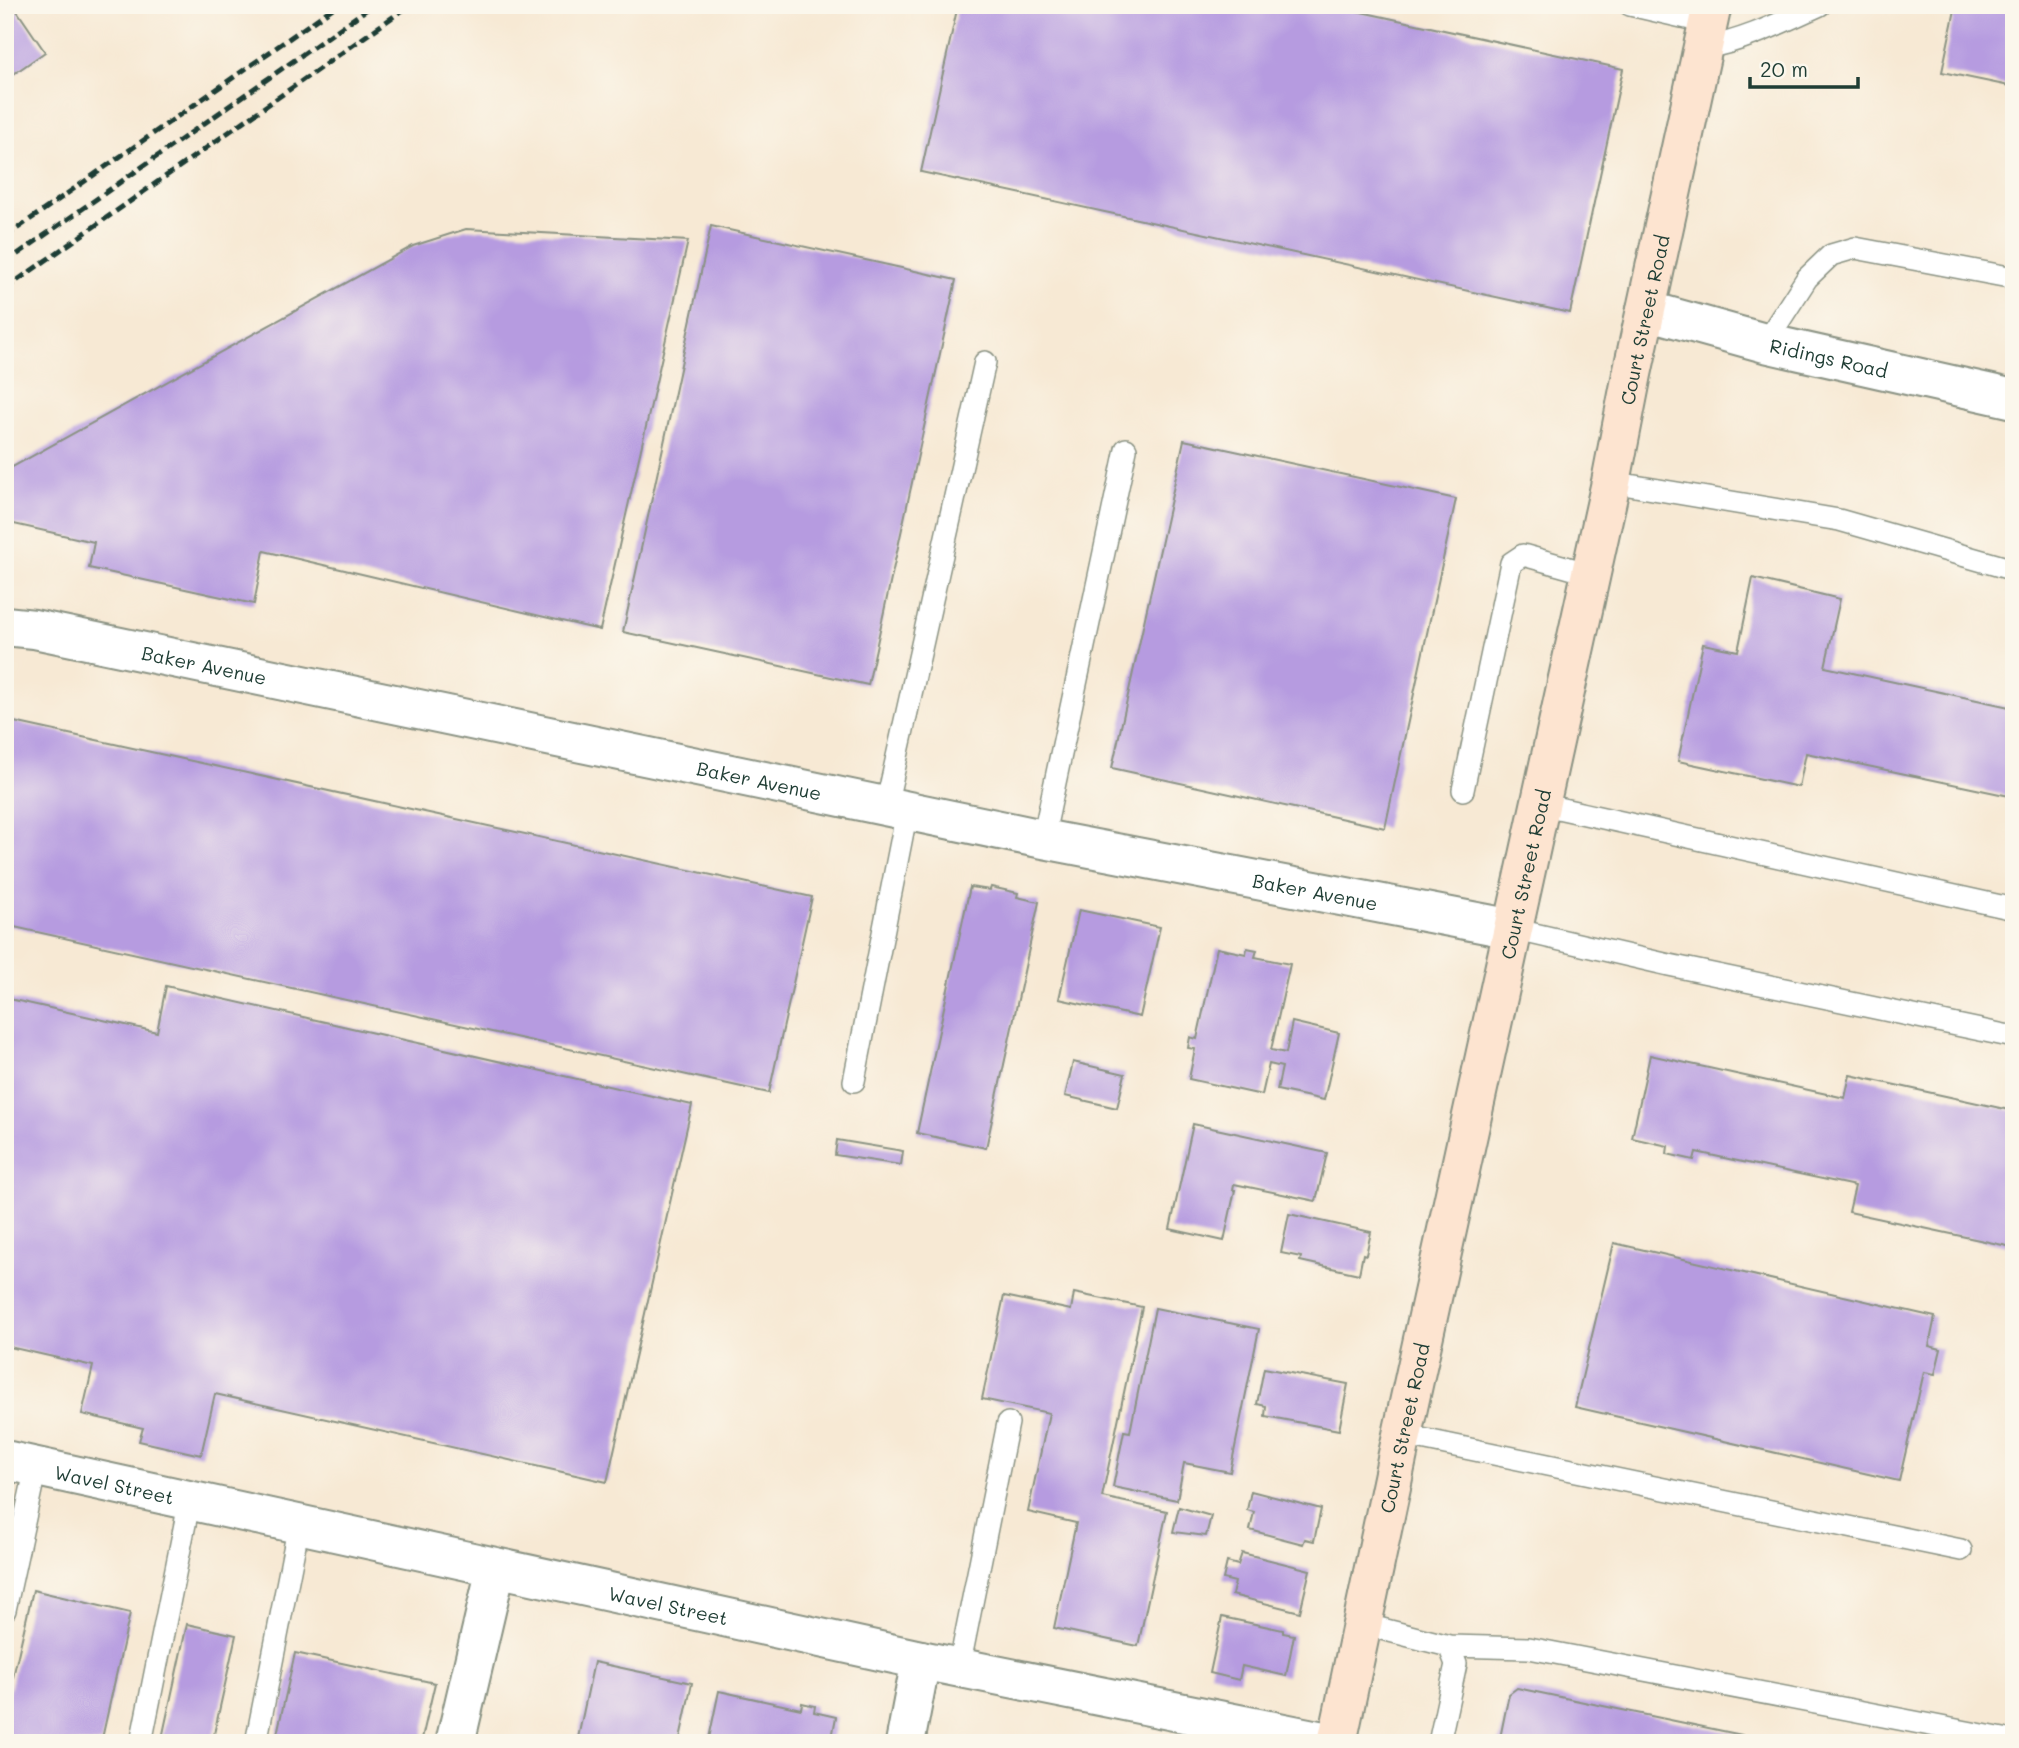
<svg xmlns="http://www.w3.org/2000/svg" width="2019" height="1748" font-family="Mali,sans-serif">
  <style>
    .building { fill: #b69be0 }
    .lines { fill: none; stroke-linecap: round; stroke-linejoin: round }
    .lane-casing { stroke: #8b9384; stroke-width: 24 }
    .street-casing { stroke: #8b9384; stroke-width: 42 }
    .secondary-casing { stroke: #8b9384; stroke-width: 42 }
    .lane { stroke: #fff; stroke-width: 21 }
    .street { stroke: #fff; stroke-width: 38 }
    .secondary { stroke: #fde4d0; stroke-width: 38 }
    .rail { stroke: #1f3d34; stroke-width: 5; stroke-dasharray: 10 5; stroke-linecap: butt }
    .labels { text-anchor: middle; dominant-baseline: central; stroke-width: 5; stroke-linejoin: round; paint-order: stroke }
    .street-label { font-size: 19px; fill: #1f3d34; stroke: #fbf7ec }
  </style>
  <rect width="100%" height="100%" fill="#fbf7ec"/>
  <filter id="ink" filterUnits="userSpaceOnUse"><feTurbulence type="fractalNoise" baseFrequency=".0143" numOctaves="2"/><feDisplacementMap in="SourceGraphic" scale="14" xChannelSelector="R" yChannelSelector="G"/><feConvolveMatrix kernelMatrix="1 2 1 2 8 2 1 2 1" color-interpolation-filters="sRGB"/></filter>
  <filter id="wash" filterUnits="userSpaceOnUse"><feTurbulence type="fractalNoise" baseFrequency=".00686" numOctaves="4" result="noise"/><feDisplacementMap in="SourceGraphic" scale="28" xChannelSelector="R" yChannelSelector="G"/><feGaussianBlur stdDeviation="1.57" result="paint"/><feColorMatrix in="noise" values="0 0 0 0 0 0 0 0 0 0 0 0 0 0 0 0 0 1.4 0 .05"/><feComposite in="paint" operator="in"/></filter>
  <g filter="url(#wash)">
    <rect width="100%" height="100%" fill="#f7e9d4"/>
    <g id="blocks">
      <path class="building" d="M5,5H13L45,52L5,80Z
        M958,5H1329L1623,69L1570,313L921,172Z
        M1956,5H2014V87L1942,72Z
        M711,226L956,280L868,685L623,632Z
        M466,229L688,241L600,630L264,551L254,604L89,568L94,542L5,522V471L413,246Z
        M1184,440L1456,499L1385,828L1112,768Z
        M1753,578L1840,599L1825,667L2014,708V797L1806,753L1799,787L1678,761L1703,644L1738,651Z
        M5,720L812,897L769,1093L5,925Z
        M970,887L990,890L991,887L1018,893L1017,897L1039,902L986,1148L917,1133Z
        M1079,910L1160,927L1140,1017L1059,999Z
        M1217,948L1246,954L1247,948L1257,950L1255,957L1290,964L1271,1050L1286,1053L1292,1022L1339,1033L1324,1100L1277,1090L1282,1067L1269,1064L1262,1095L1189,1079L1195,1049L1188,1048L1190,1037L1197,1039Z
        M166,986L692,1105L607,1482L215,1394L201,1455L139,1441L143,1428L82,1414L93,1366L5,1346V998L157,1032Z
        M1650,1055L1845,1098L1850,1075L2014,1111L2012,1247L1849,1212L1855,1186L1696,1152L1694,1160L1667,1154L1668,1146L1632,1138Z
        M1073,1062L1125,1074L1117,1108L1065,1096Z
        M1193,1124L1327,1153L1316,1201L1234,1184L1233,1190H1235L1224,1241L1170,1229Z
        M837,1140L903,1151L901,1165L835,1155Z
        M1289,1214L1371,1232L1366,1255L1363,1254L1359,1274L1300,1261L1301,1257L1281,1253Z
        M1614,1243L1935,1317L1929,1346L1941,1349L1935,1374L1924,1372L1899,1481L1575,1407Z
        M1074,1293L1142,1307L1102,1497L1167,1511L1138,1646L1054,1628L1076,1523L1028,1512L1049,1413L982,1399L1004,1296L1071,1310Z
        M1155,1308L1259,1329L1230,1472L1184,1463L1177,1500L1113,1487L1124,1431L1130,1432Z
        M1264,1368L1348,1384L1339,1430L1265,1416L1266,1406L1257,1404Z
        M1251,1491L1321,1509L1314,1541L1305,1539L1303,1544L1250,1530L1254,1512L1247,1510Z
        M1179,1507L1211,1516L1206,1536L1173,1532Z
        M1242,1553L1310,1570L1300,1612L1232,1595L1235,1582L1223,1579L1227,1562L1238,1565Z
        M33,1590L130,1613L101,1743H5V1712Z
        M1222,1617L1283,1630V1633L1294,1635L1286,1676L1242,1666L1239,1680L1210,1673Z
        M187,1624L236,1635L212,1743H161Z
        M295,1653L435,1683L421,1743H275Z
        M594,1662L692,1683L679,1743H569L571,1737L578,1738Z
        M1517,1688L1742,1735L1740,1743H1499L1509,1694Z
        M719,1691L801,1709L802,1703L815,1706L814,1712L836,1717L831,1743H708Z"/>
    </g>
  </g>
  <g filter="url(#ink)">
    <use href="#blocks" fill-opacity="0" stroke="#8b9384" stroke-width="2"/>
    <g class="lines">
      <defs>
        <path id="lane" d="M1630,5L1708,23
          M1704,48C1745,41 1782,22 1820,5
          M1765,343L1807,278L1831,255L1855,248L2014,278
          M1611,482L1839,520L2014,570
          M1463,790L1511,563L1523,555L1591,574
          M1540,804L2014,909
          M886,806L985,362
          M1043,839L1126,449
          M1513,929L1669,965L2014,1037
          M854,1081L907,811
          M1402,1435L1961,1550
          M5,1610L36,1467
          M1362,1624L1449,1646L1456,1664L1439,1743
          M1449,1646L1529,1648L2014,1741
          M959,1668L1008,1423
          M141,1743L190,1499
          M256,1743L299,1524"/>
        <g id="street">
          <path id="s1" d="M1646,310L1765,343L2014,399"/>
          <path id="s2" d="M5,626L34,629L1043,839L1513,929"/>
          <path id="s3" d="M5,1460L921,1660L1333,1743"/>
          <path d="M455,1743L496,1568"/>
          <path d="M905,1743L921,1660"/>
        </g>
        <g id="secondary">
          <path id="s4" d="M1337,1743L1402,1435L1611,482L1632,374L1712,5"/>
        </g>
      </defs>
      <use href="#lane" class="lane-casing"/>
      <use href="#street" class="street-casing"/>
      <use href="#secondary" class="secondary-casing"/>
      <use href="#lane" class="lane"/>
      <use href="#street" class="street"/>
      <use href="#secondary" class="secondary"/>
      <path class="rail" d="M5,237L337,5
        M5,263L373,5
        M5,289L410,5"/>
    </g>
  </g>
  <g class="labels">
    <g class="street-label">
      <text stroke="none"><textPath href="#s4" startOffset="1456">Court Street Road</textPath></text>
      <text stroke="none"><textPath href="#s1" startOffset="189">Ridings Road</textPath></text>
      <text stroke="none"><textPath href="#s2" startOffset="203">Baker Avenue</textPath></text>
      <text stroke="none"><textPath href="#s2" startOffset="770">Baker Avenue</textPath></text>
      <text stroke="none"><textPath href="#s4" startOffset="889">Court Street Road</textPath></text>
      <text stroke="none"><textPath href="#s2" startOffset="1337">Baker Avenue</textPath></text>
      <text stroke="none"><textPath href="#s4" startOffset="322">Court Street Road</textPath></text>
      <text stroke="none"><textPath href="#s3" startOffset="112">Wavel Street</textPath></text>
      <text stroke="none"><textPath href="#s3" startOffset="679">Wavel Street</textPath></text>
    </g>
  </g>
  <rect width="2019" height="1748" fill="none" stroke="#fbf7ec" stroke-width="28"/>
  <path d="M1750 77v10h108v-10" fill="none" stroke="#1f3d34" stroke-width="3.5"/>
  <text x="1760" y="77" font-size="21" fill="#1f3d34" stroke="#fbf7ec" stroke-width="5" paint-order="stroke">20 m</text>
</svg>
